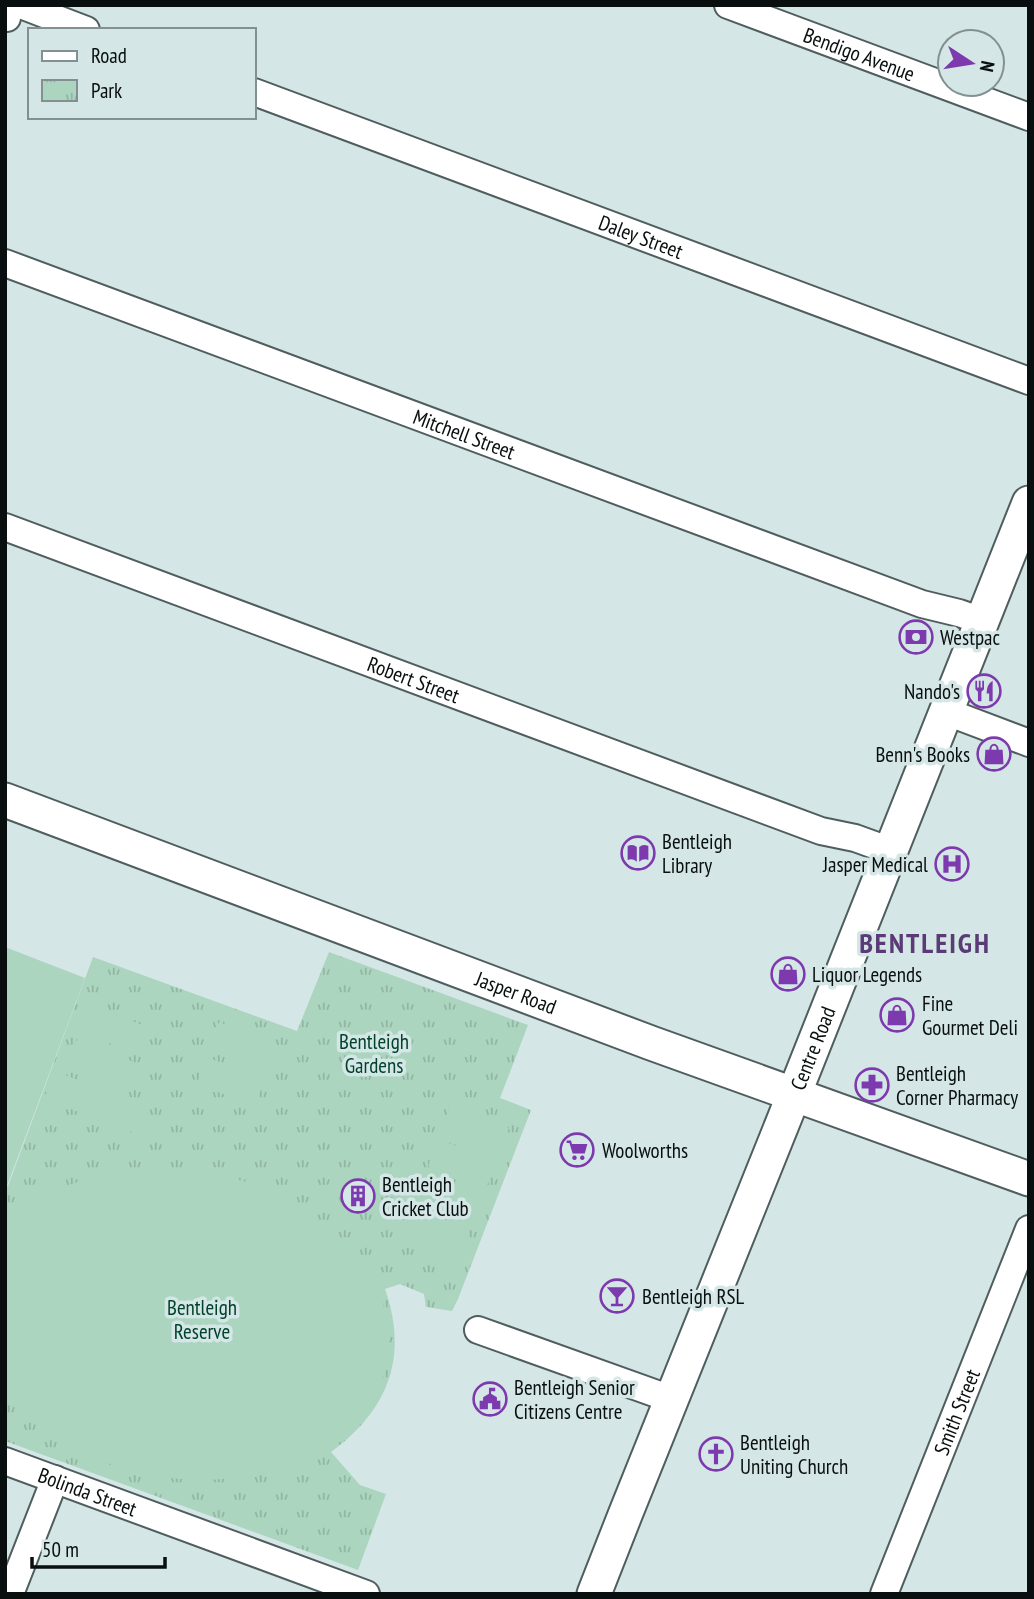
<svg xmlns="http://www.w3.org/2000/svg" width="1034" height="1599" font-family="'PT Sans Narrow',sans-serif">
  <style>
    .park { fill: url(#park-tufts) }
    .pitch { fill: #abd5bf }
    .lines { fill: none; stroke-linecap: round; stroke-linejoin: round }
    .minor-casing { stroke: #4f5d5e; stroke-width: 30 }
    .major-casing { stroke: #4f5d5e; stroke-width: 37 }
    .minor { stroke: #fff; stroke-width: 26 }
    .major { stroke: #fff; stroke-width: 33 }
    .labels { text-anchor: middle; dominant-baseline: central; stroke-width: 7; stroke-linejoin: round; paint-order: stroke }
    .street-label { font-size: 21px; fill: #090f0f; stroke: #d5e6e7 }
    .poi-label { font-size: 21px; fill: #090f0f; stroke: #d5e6e7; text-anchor: start }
    .park-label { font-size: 21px; fill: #01422a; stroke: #d5e6e7 }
    .district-label { font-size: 28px; font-weight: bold; letter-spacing: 2px; fill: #5b3b76; stroke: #d5e6e7 }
  </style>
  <defs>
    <pattern id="park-tufts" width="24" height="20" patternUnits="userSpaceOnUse" patternTransform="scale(1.75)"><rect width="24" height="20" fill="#abd5bf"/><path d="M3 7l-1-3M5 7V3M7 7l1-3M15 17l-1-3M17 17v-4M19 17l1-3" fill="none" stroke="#92b6a3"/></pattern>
  </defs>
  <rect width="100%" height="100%" fill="#d5e6e7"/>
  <path class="park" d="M329,952L528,1025L500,1098L531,1110L458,1299L452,1311L426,1307L424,1294L400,1284L385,1289C409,1357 388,1410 331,1452L360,1485L386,1494L358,1570L5,1441V1185L8,1186L93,957L297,1031Z"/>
  <path class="pitch" d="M5,947L85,978L7,1186L5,1185Z
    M89,1005L148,1027L137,1054L79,1032Z
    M219,1022L277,1044L267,1071L209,1049Z
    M76,1040L134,1062L124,1089L66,1067Z
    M206,1057L265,1079L255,1106L197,1084Z
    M54,1071L150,1107L140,1135L44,1099Z
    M450,1106L509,1128L499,1155L440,1133Z
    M438,1139L496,1161L486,1188L428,1166Z
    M143,1168C177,1168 210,1171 243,1181C314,1204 395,1266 388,1349C387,1361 385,1374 381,1385C369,1413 344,1434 319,1449C221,1508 78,1479 6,1393L5,1227C41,1188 93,1174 143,1168Z
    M423,1177L482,1199L471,1225L413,1203Z
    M411,1211L469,1233L459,1260L401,1238Z"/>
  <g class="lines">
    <defs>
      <g id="minor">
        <path d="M21,5L86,30"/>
        <path id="s1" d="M728,5L1029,117"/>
        <path d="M5,17L7,18"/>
        <path id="s2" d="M254,92L1029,381"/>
        <path id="s3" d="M5,263L922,604L959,613L982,621"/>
        <path id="s4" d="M5,527L821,831L855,838L891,851"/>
        <path d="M947,712L1029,743"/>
        <path d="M478,1330L671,1399"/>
        <path id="s5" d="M5,1461L366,1594"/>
        <path d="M10,1594L55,1479"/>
        <path id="s6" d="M884,1594L1029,1229"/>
      </g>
      <g id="major">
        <path id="s7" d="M5,800L651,1043L1029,1179"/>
        <path id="s8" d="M594,1594L625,1515L785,1117L1029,503"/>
      </g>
    </defs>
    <use href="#minor" class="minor-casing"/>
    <use href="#major" class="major-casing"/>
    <use href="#minor" class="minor"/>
    <use href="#major" class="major"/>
  </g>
  <defs>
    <symbol id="bank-ring" viewBox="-11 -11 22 22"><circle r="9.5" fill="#d5e6e7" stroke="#7d3aae" stroke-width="1.5"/><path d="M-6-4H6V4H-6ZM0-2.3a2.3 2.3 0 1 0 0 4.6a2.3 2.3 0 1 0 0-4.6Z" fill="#7d3aae"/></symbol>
    <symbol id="restaurant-ring" viewBox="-11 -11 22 22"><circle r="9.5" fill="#d5e6e7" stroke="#7d3aae" stroke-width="1.5"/><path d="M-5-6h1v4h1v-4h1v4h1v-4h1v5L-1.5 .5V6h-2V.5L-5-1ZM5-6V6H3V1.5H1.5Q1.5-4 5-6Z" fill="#7d3aae"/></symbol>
    <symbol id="shop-ring" viewBox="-11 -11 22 22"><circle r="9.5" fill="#d5e6e7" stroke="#7d3aae" stroke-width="1.5"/><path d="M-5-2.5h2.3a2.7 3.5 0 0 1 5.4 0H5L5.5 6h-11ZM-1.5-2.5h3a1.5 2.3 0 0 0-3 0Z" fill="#7d3aae"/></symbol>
    <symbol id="library-ring" viewBox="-11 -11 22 22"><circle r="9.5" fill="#d5e6e7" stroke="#7d3aae" stroke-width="1.5"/><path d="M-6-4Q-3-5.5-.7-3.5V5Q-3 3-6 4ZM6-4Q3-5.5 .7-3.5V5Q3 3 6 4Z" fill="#7d3aae"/></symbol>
    <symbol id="hospital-ring" viewBox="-11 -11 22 22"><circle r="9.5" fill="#d5e6e7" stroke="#7d3aae" stroke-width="1.5"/><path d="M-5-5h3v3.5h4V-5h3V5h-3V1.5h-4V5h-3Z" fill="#7d3aae"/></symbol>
    <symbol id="pharmacy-ring" viewBox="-11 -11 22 22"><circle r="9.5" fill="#d5e6e7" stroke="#7d3aae" stroke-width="1.5"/><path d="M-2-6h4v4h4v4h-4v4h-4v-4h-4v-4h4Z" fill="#7d3aae"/></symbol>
    <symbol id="supermarket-ring" viewBox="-11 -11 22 22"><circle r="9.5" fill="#d5e6e7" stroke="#7d3aae" stroke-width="1.5"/><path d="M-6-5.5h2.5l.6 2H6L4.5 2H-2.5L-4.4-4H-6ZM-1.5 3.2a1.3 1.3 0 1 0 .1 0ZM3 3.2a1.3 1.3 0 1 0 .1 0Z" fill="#7d3aae"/></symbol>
    <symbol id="building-ring" viewBox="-11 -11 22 22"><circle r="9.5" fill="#d5e6e7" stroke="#7d3aae" stroke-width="1.5"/><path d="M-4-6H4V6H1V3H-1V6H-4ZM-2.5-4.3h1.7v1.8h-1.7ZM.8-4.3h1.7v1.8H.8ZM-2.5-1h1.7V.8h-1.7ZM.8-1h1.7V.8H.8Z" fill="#7d3aae"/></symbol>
    <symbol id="bar-ring" viewBox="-11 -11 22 22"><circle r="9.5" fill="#d5e6e7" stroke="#7d3aae" stroke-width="1.5"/><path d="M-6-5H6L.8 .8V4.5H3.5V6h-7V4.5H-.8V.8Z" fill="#7d3aae"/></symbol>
    <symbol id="civic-ring" viewBox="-11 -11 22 22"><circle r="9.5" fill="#d5e6e7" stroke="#7d3aae" stroke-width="1.5"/><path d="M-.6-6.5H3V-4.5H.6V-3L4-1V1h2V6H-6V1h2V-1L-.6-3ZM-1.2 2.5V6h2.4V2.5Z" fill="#7d3aae"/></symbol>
    <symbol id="church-ring" viewBox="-11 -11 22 22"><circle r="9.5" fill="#d5e6e7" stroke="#7d3aae" stroke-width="1.5"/><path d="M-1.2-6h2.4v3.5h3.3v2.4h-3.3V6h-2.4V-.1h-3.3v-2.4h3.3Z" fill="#7d3aae"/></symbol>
  </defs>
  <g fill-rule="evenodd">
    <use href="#bank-ring" x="897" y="618" width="38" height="38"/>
    <use href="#restaurant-ring" x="965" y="672" width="38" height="38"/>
    <use href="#shop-ring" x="975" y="735" width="38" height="38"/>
    <use href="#library-ring" x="619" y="834" width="38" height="38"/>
    <use href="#hospital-ring" x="933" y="845" width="38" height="38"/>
    <use href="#shop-ring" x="769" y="955" width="38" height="38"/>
    <use href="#shop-ring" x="878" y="996" width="38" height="38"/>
    <use href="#pharmacy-ring" x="853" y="1066" width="38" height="38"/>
    <use href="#supermarket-ring" x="558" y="1131" width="38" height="38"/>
    <use href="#building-ring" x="339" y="1177" width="38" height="38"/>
    <use href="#bar-ring" x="598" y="1277" width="38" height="38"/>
    <use href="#civic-ring" x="471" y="1380" width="38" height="38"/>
    <use href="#church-ring" x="697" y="1435" width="38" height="38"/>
  </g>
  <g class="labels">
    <g class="street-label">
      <text stroke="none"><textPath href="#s1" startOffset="140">Bendigo Avenue</textPath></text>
      <text stroke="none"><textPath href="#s2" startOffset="413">Daley Street</textPath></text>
      <text stroke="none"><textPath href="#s3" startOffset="490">Mitchell Street</textPath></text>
      <text stroke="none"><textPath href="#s4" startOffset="436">Robert Street</textPath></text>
      <text stroke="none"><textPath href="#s7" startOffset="546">Jasper Road</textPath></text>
      <text stroke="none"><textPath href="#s8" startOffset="588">Centre Road</textPath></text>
      <text stroke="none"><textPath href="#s6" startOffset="196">Smith Street</textPath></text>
      <text stroke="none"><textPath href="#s5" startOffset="88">Bolinda Street</textPath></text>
    </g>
    <g class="poi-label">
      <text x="940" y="637">Westpac</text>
      <text x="960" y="691" text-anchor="end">Nando's</text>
      <text x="970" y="754" text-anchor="end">Benn's Books</text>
      <text x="662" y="841">Bentleigh<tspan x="662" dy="24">Library</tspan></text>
      <text x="928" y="864" text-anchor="end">Jasper Medical</text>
      <text x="812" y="974">Liquor Legends</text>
      <text x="922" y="1003">Fine<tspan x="922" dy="24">Gourmet Deli</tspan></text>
      <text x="896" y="1073">Bentleigh<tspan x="896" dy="24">Corner Pharmacy</tspan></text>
      <text x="602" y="1150">Woolworths</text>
      <text x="382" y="1184">Bentleigh<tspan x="382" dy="24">Cricket Club</tspan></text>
      <text x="642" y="1296">Bentleigh RSL</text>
      <text x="514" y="1387">Bentleigh Senior<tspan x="514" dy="24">Citizens Centre</tspan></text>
      <text x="740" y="1442">Bentleigh<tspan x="740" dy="24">Uniting Church</tspan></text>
    </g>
    <g class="park-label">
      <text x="374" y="1041">Bentleigh<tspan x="374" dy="24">Gardens</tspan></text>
      <text x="202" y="1307">Bentleigh<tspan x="202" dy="24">Reserve</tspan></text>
    </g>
    <g class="district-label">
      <text x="925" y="942">BENTLEIGH</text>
    </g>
  </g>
  <rect width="1034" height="1599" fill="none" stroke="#090f0f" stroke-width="14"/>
  <rect x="28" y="28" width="228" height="91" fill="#d5e6e7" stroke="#839091" stroke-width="2"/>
  <rect x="42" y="51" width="35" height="10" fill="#ffffff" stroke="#839091" stroke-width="2"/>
  <text x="91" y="63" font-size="21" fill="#090f0f">Road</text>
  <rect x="42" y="80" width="35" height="21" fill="url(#park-tufts)" stroke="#839091" stroke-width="2"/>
  <text x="91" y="98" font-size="21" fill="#090f0f">Park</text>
  <g transform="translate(971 63) rotate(102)"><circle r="33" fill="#d5e6e7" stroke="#839091" stroke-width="2"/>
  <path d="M0-5L12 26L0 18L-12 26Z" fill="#7d3aae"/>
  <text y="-10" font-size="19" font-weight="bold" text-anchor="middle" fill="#090f0f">N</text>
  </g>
  <path d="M32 1557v10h133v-10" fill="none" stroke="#090f0f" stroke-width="3.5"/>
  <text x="42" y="1557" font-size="21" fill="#090f0f" stroke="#d5e6e7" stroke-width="5" paint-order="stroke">50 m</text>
</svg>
